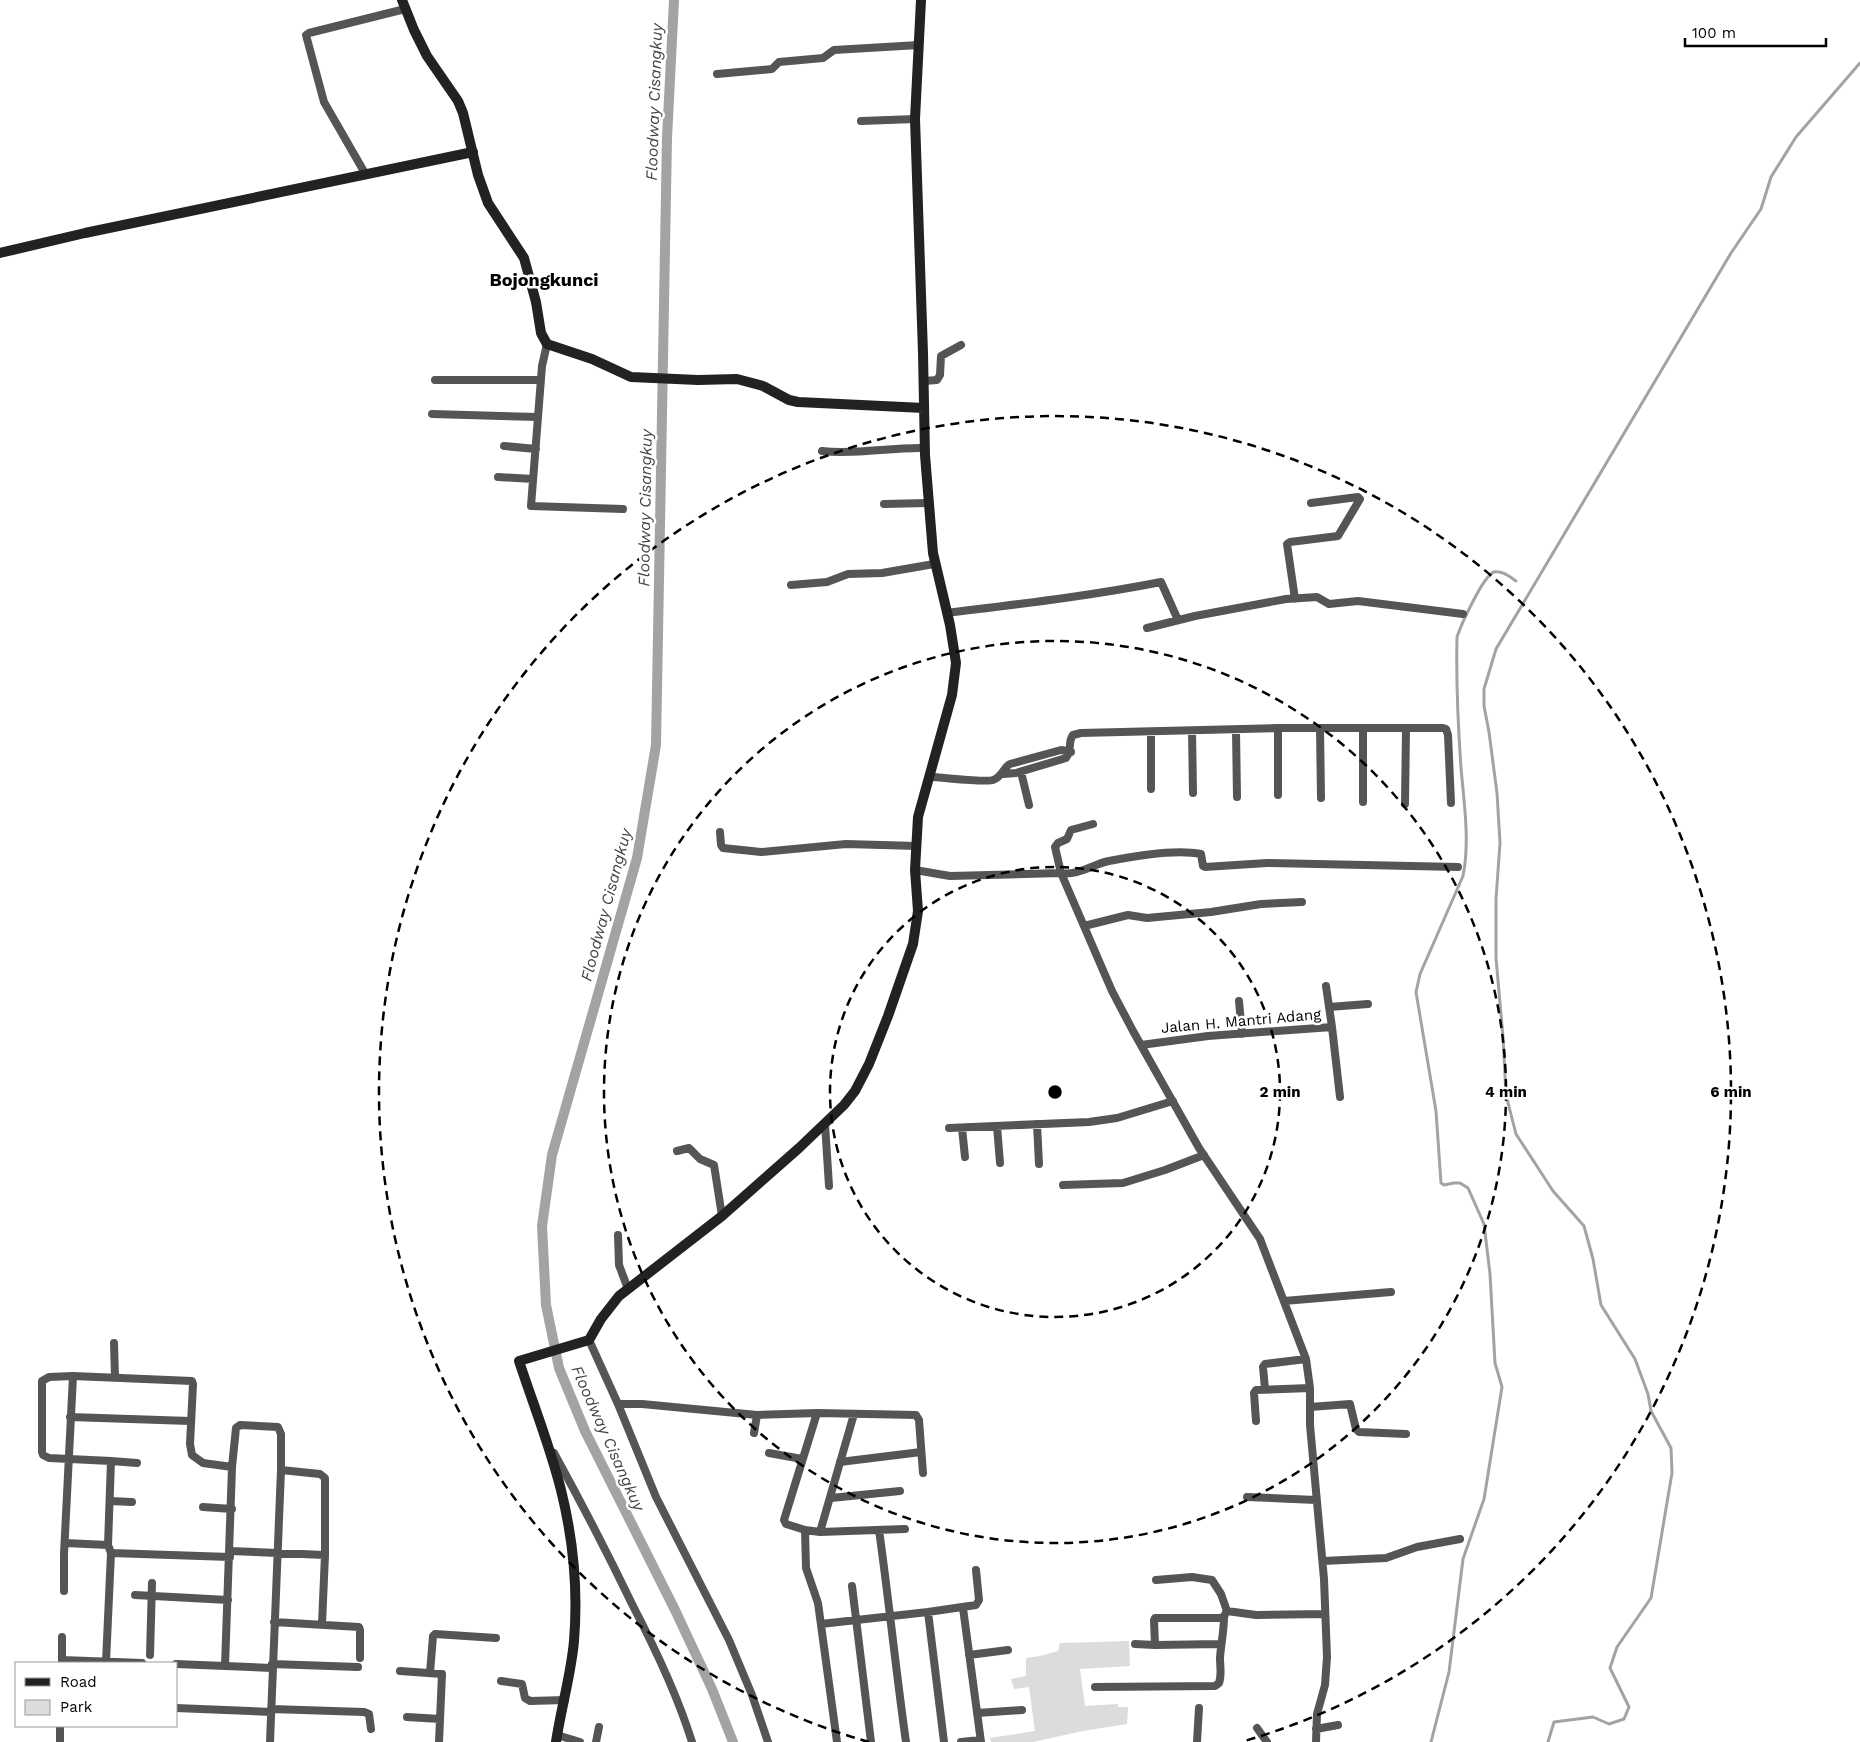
<svg xmlns="http://www.w3.org/2000/svg" width="1860" height="1742" font-family="'Work Sans',sans-serif">
  <style>
    .green { fill: #dcdcdc }
    .lines { fill: none; stroke-linecap: round; stroke-linejoin: round }
    .stream { stroke: #a3a3a3; stroke-width: 3 }
    .canal { stroke: #a3a3a3; stroke-width: 10 }
    .street { stroke: #555; stroke-width: 8 }
    .secondary { stroke: #222; stroke-width: 10 }
    .ring { fill: none; stroke: #000; stroke-width: 2.5; stroke-dasharray: 9 6 }
    .labels { text-anchor: middle; dominant-baseline: central; stroke-width: 5; stroke-linejoin: round; paint-order: stroke }
    .street-label { font-size: 15px; fill: #000; stroke: #fff }
    .water-label { font-size: 16px; font-style: italic; fill: #444; stroke: #fff }
    .quarter-label { font-size: 18px; font-weight: bold; fill: #000; stroke: #fff }
    .centre { fill: #000; stroke: #fff; stroke-width: 2.5 }
    .ring-label { font-size: 15px; text-anchor: middle; font-weight: bold; fill: #000; stroke: #fff; stroke-width: 5; stroke-linejoin: round; paint-order: stroke }
  </style>
  <rect width="100%" height="100%" fill="#fff"/>
  <path class="green" d="M1129,1641L1130,1666L1080,1669L1085,1706L1118,1704V1707H1128L1127,1724L1083,1731L1033,1742H991L990,1738L1035,1731L1029,1687L1014,1689L1011,1679L1026,1676V1658L1040,1656L1058,1651L1060,1643Z"/>
  <g class="lines">
    <path class="stream" d="M1431,1742L1449,1672L1463,1559L1484,1499L1502,1387L1495,1363L1490,1274L1484,1224L1468,1188L1460,1183H1454L1444,1185L1441,1183L1436,1111L1416,992L1420,974L1463,876C1470,842 1464,803 1461,768C1458,725 1456,681 1457,637C1461,625 1483,576 1494,572C1502,570 1510,577 1516,581
      M1548,1742L1554,1722L1593,1717L1609,1724L1624,1719L1629,1707L1610,1668L1617,1647L1651,1598L1672,1473L1671,1448L1651,1411L1648,1394L1635,1359L1601,1305L1593,1259L1584,1226L1553,1191L1516,1134L1506,1095L1503,1037L1496,958V899L1500,843L1497,793L1489,732L1484,706V689L1496,649L1731,253L1761,209L1771,177L1796,137L1860,63"/>
    <path class="canal" d="M674,0L667,138L656,745L637,858L552,1155L542,1226L546,1305L559,1368L585,1431L675,1610L712,1689L733,1742"/>
    <path class="street" d="M717,74L772,69L779,62L823,58L834,50L919,45
      M861,121L915,119
      M366,175L324,102L306,35L309,33L405,9
      M547,344L542,366L531,506L623,509
      M435,380H541
      M924,381L937,380L940,375L941,356L961,345
      M432,414L538,417
      M504,446L536,449
      M822,451C857,455 890,447 925,448
      M498,477L533,479
      M884,504L928,503
      M791,585L827,582L848,574L882,573L934,564
      M1295,599L1287,544L1290,542L1338,536L1360,499L1358,497L1311,503
      M947,613C1019,604 1090,596 1161,582L1178,620
      M1147,628L1195,616L1286,599L1317,597L1329,604L1358,601L1463,614
      M1320,728L1321,798
      M1363,728V802
      M1236,730L1237,797
      M1192,731L1193,793
      M1021,772L1029,805
      M1003,774L1016,773L1066,758C1073,748 1067,743 1073,735L1081,733L1278,728H1443L1446,729L1448,735L1451,803
      M930,777C940,777 987,783 993,780C1002,777 1003,768 1010,764L1061,750L1071,752
      M1151,789V732
      M1278,795V728
      M1405,804L1406,728
      M1093,824L1071,830L1067,839L1058,843L1055,847L1061,873C1078,876 1093,864 1109,861C1134,856 1176,849 1201,854L1203,866L1205,867L1267,863L1458,867
      M720,832L721,845L723,848L761,852L846,844L917,846
      M915,870L950,876L1061,873L1112,991L1133,1031L1199,1148L1260,1239L1306,1359L1310,1388V1425L1324,1579L1327,1657L1325,1685L1317,1714L1316,1742
      M1084,926L1128,915L1147,918L1211,912L1261,904L1302,902
      M1326,986L1332,1027
      M1239,1001L1242,1034
      M1329,1007L1368,1004
      M1141,1045L1208,1036L1332,1027L1340,1097
      M825,1124L829,1186
      M1037,1124L1039,1164
      M997,1126L1000,1163
      M949,1128L1089,1122L1117,1118L1173,1101
      M962,1128L965,1157
      M677,1151L689,1148L700,1159L714,1165L722,1216
      M1063,1185L1123,1183L1165,1170L1204,1155
      M618,1235L619,1265L628,1289
      M1284,1301L1391,1292
      M589,1340L618,1404L656,1497L729,1640L752,1695L768,1742
      M114,1343L115,1377
      M73,1376L49,1377L42,1381V1452L43,1455L49,1458L111,1461L108,1545L111,1553L106,1662
      M1265,1389L1263,1367L1265,1364L1306,1359
      M618,1404H642L757,1415L817,1413L916,1415L919,1420L923,1473
      M1310,1407L1350,1404L1356,1429L1359,1432L1406,1434
      M817,1413L784,1520L786,1524L805,1530L820,1532
      M854,1414L820,1532L905,1529
      M70,1417L190,1421
      M1256,1421L1254,1393L1256,1390L1310,1388
      M754,1433L757,1415
      M554,1453C582,1504 608,1554 633,1606C656,1650 677,1694 692,1742
      M769,1453L802,1459
      M111,1461L137,1463
      M840,1462L921,1452
      M281,1470L320,1474L325,1478V1555
      M1247,1497L1316,1500
      M831,1498L900,1491
      M110,1501L132,1502
      M203,1507L232,1509
      M805,1530L806,1568L818,1603L837,1742
      M879,1530C889,1601 896,1672 906,1742
      M65,1543L108,1545
      M230,1551L325,1555L322,1624
      M111,1553L230,1557
      M1323,1561L1386,1558L1417,1547L1460,1539
      M1156,1580L1192,1577L1212,1580L1221,1594L1227,1611L1256,1615L1325,1614
      M852,1586L871,1742
      M64,1591V1554L73,1376L192,1381L193,1384L190,1444L192,1455L203,1463L232,1467
      M135,1595L228,1600
      M963,1608L981,1742
      M928,1612L944,1742
      M274,1622L359,1627L360,1630V1658
      M821,1624L928,1612L976,1605L979,1600L976,1570
      M1135,1644L1155,1645
      M1221,1644L1155,1645L1154,1620L1155,1618H1220L1224,1617L1226,1612
      M150,1655L152,1583
      M969,1655L1008,1650
      M62,1660L142,1663
      M62,1663V1637
      M176,1664L272,1668
      M272,1664L358,1667
      M225,1666L232,1467L236,1428L240,1425L278,1427L281,1434V1470L270,1742
      M400,1671L442,1674L439,1742
      M430,1673L433,1636L435,1634L496,1638
      M501,1681L522,1684L525,1698L530,1701L565,1700
      M1095,1687L1215,1686L1219,1683C1222,1675 1220,1667 1220,1658C1221,1644 1224,1631 1224,1617
      M176,1708L271,1712
      M271,1709L364,1712L369,1714L371,1729
      M977,1713L1022,1710
      M407,1717L440,1719
      M1257,1728L1267,1742
      M1316,1729L1338,1725
      M557,1735L580,1742
      M60,1742V1726
      M596,1742L599,1727
      M961,1742L980,1740
      M1197,1742L1199,1708"/>
    <path class="secondary" d="M402,0L414,30L427,56L458,101L463,113L478,175L488,203L524,258L536,302L541,333L547,344L592,359L631,377L698,380L737,379L763,386L789,400L798,402L924,408
      M0,253L85,233L473,152
      M556,1742C561,1708 571,1675 574,1641C578,1592 573,1538 561,1490C550,1446 533,1404 519,1361L589,1340L601,1319L619,1296L722,1216L799,1148L844,1105L855,1091L869,1064L888,1016L913,944L918,911L915,870L918,817L952,695L956,663L950,625L933,553L925,455L923,353L915,119L921,0"/>
  </g>
  <g class="ring">
    <circle cx="1055" cy="1092" r="225"/>
    <circle cx="1055" cy="1092" r="451"/>
    <path d="M869 1742A676 676 0 1 1 1241 1742"/>
  </g>
  <g class="labels">
    <g class="street-label">
      <text transform="translate(1241 1021) rotate(-5)">Jalan H. Mantri Adang</text>
    </g>
    <g class="water-label">
      <text transform="translate(654 102) rotate(-88)">Floodway Cisangkuy</text>
      <text transform="translate(645 508) rotate(-89)">Floodway Cisangkuy</text>
      <text transform="translate(606 905) rotate(-75)">Floodway Cisangkuy</text>
      <text transform="translate(608 1438) rotate(66)">Floodway Cisangkuy</text>
    </g>
    <g class="quarter-label">
      <text x="544" y="279">Bojongkunci</text>
    </g>
  </g>
  <circle cx="1055" cy="1092" r="8" class="centre"/>
  <g class="ring-label">
    <text x="1280" y="1097">2 min</text>
    <text x="1506" y="1097">4 min</text>
    <text x="1731" y="1097">6 min</text>
  </g>
  <rect x="15" y="1662" width="162" height="65" fill="#ffffff" stroke="#999999"/>
  <rect x="25" y="1678" width="25" height="8" fill="#222222" stroke="#999999"/>
  <text x="60" y="1687" font-size="15" fill="#000000">Road</text>
  <rect x="25" y="1700" width="25" height="15" fill="#dcdcdc" stroke="#999999"/>
  <text x="60" y="1712" font-size="15" fill="#000000">Park</text>
  <path d="M1685 38v8h141v-8" fill="none" stroke="#000000" stroke-width="2.5"/>
  <text x="1692" y="38" font-size="15" fill="#000000" stroke="#ffffff" stroke-width="4" paint-order="stroke">100 m</text>
</svg>
